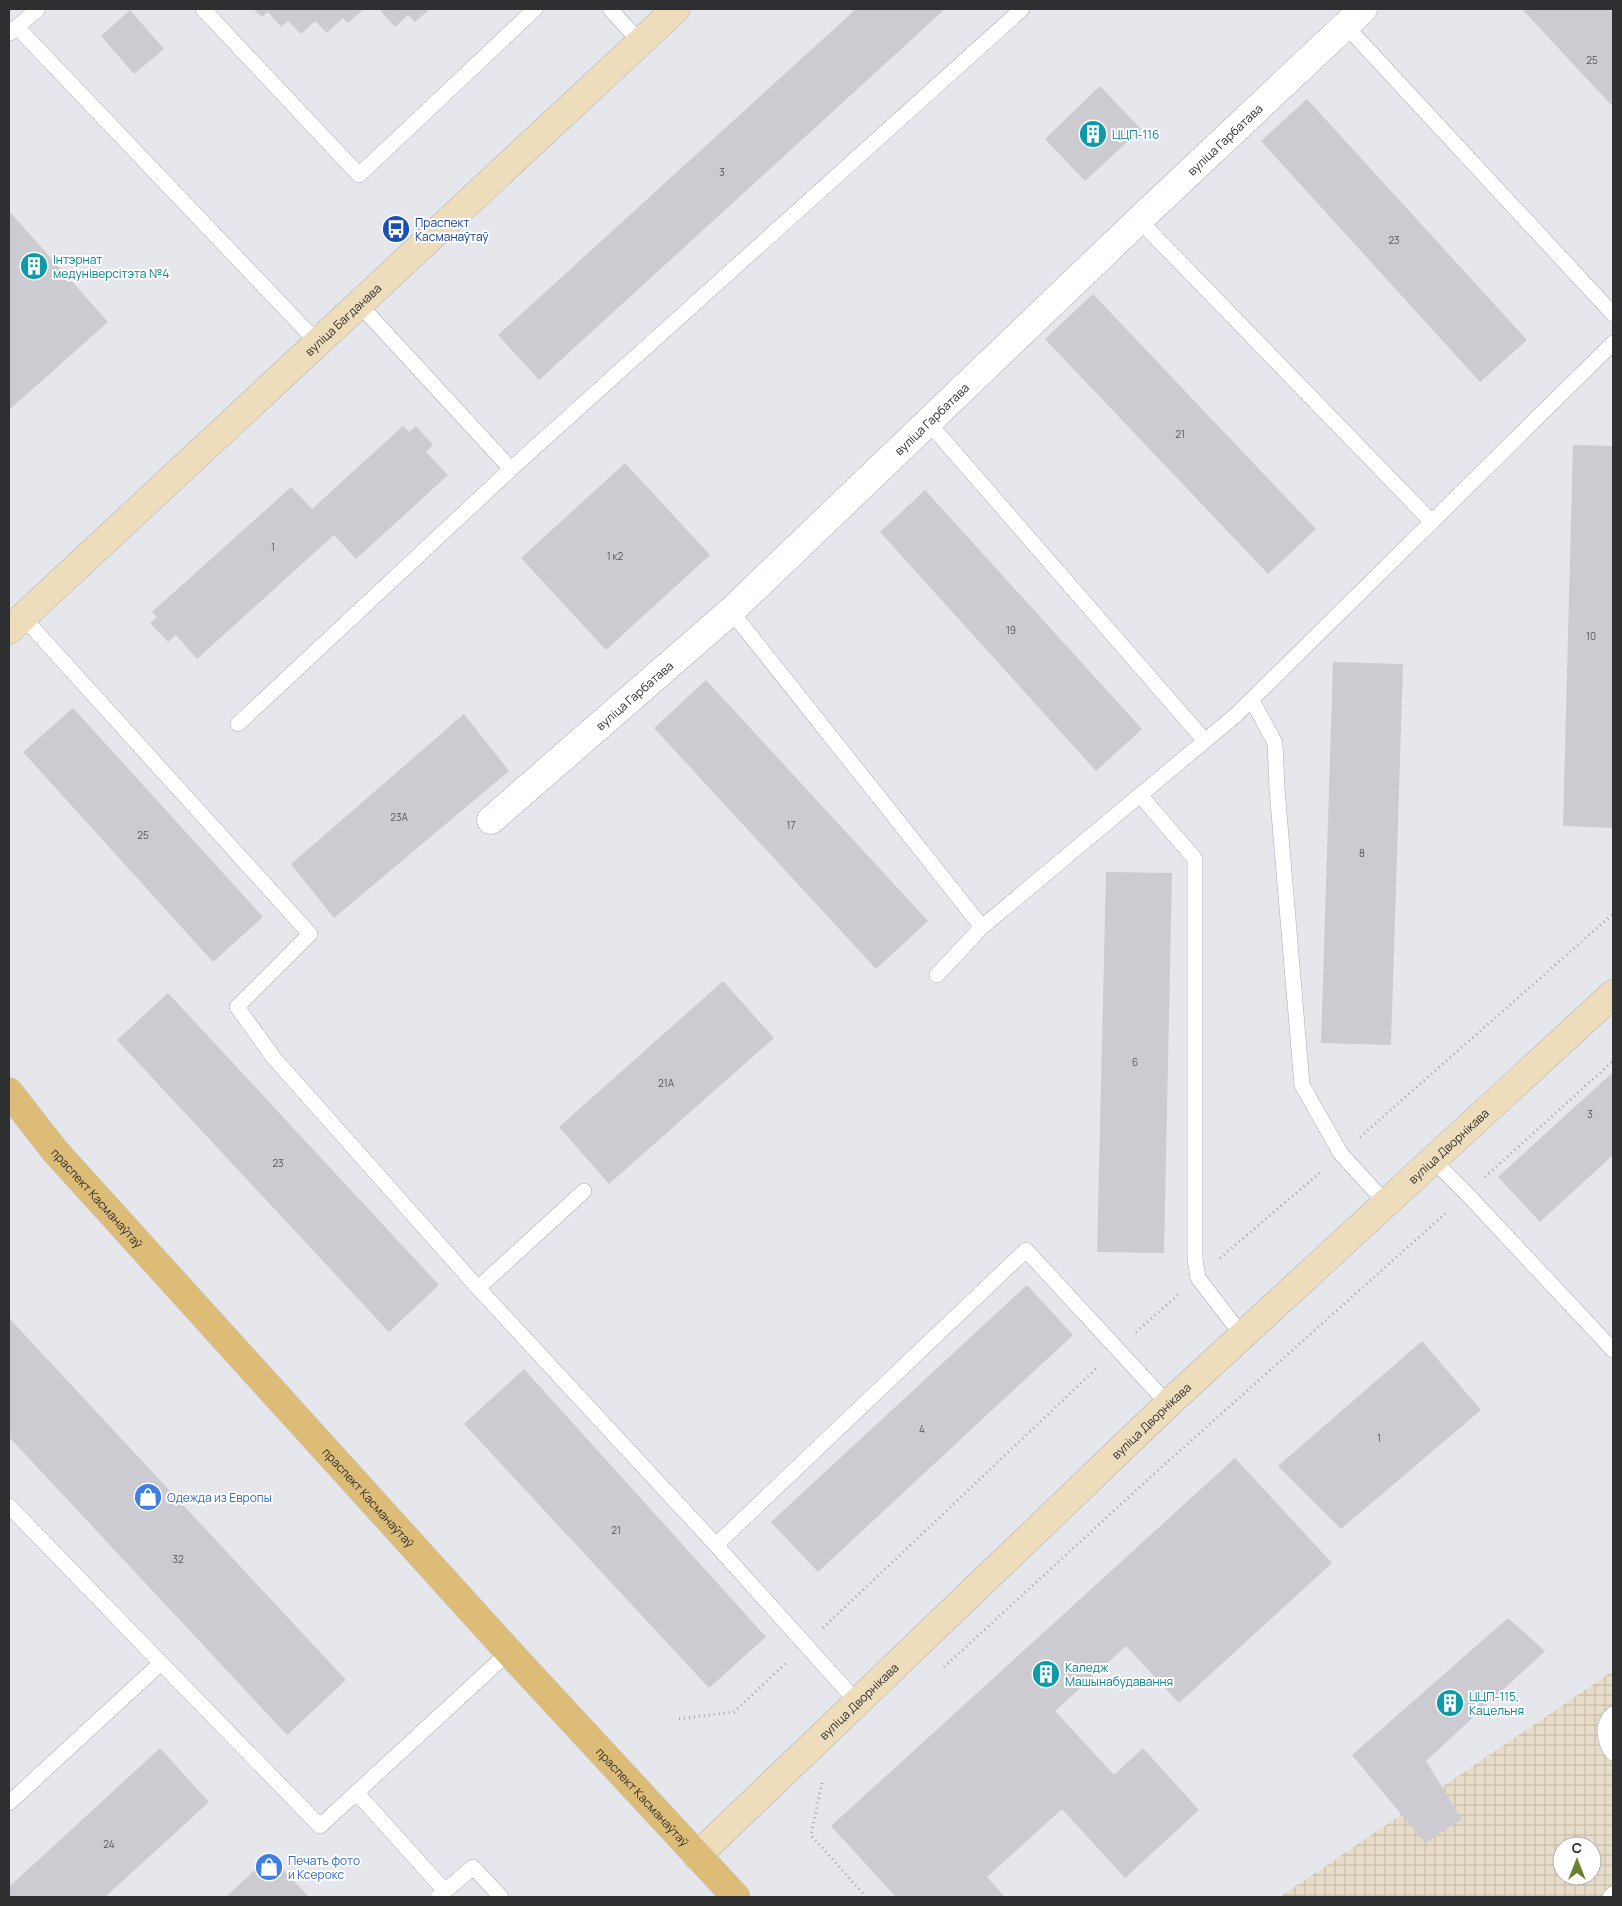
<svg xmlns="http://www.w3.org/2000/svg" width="1622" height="1906" font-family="Manrope,sans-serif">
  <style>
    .industrial { fill: url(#industrial-grid); fill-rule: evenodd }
    .building { fill: #cccbd1 }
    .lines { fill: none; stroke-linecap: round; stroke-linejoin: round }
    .lane-casing { stroke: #abadb2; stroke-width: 16 }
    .street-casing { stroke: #abadb2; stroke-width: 29 }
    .secondary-casing { stroke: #abadb2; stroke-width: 29 }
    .primary-casing { stroke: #c4c5c5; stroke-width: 29 }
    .path { stroke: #a2a3a8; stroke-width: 3; stroke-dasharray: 1 4; stroke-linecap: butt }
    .lane { stroke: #fff; stroke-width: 15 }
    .street { stroke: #fff; stroke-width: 28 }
    .secondary { stroke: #edb; stroke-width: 28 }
    .primary { stroke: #dcbc77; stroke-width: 28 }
    .labels { text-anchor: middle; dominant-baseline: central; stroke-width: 4; stroke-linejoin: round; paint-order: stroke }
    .number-label { font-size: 10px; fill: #565659 }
    .culture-label { font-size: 12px; fill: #0d838f; stroke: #fff; text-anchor: start }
    .street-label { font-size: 12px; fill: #2e2f31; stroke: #fff }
    .transit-label { font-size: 12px; fill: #164399; stroke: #fff; text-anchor: start }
    .shop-label { font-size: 12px; fill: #366cbe; stroke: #fff; text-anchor: start }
  </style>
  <defs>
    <pattern id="industrial-grid" width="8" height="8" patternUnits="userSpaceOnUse" patternTransform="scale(1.25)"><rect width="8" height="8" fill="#e7dcc7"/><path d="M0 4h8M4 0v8" fill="none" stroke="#c6bdab"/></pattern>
  </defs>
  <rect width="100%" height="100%" fill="#e5e7ed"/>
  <path class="industrial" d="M1613,1671V1897H1280ZM1562,1846H1592V1876H1562Z"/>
  <path class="building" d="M253,9H364L348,23L343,18L327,33L315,21L301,34L288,21L281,27L268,12L262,17Z
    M379,9H430L415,22L408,15L395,27Z
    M856,9H945L539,380L498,335Z
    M1522,9H1609L1613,13V107Z
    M130,10L164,49L134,74L101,36Z
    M1100,86L1141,129L1085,181L1045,139Z
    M1307,99L1527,340L1480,382L1261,141Z
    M9,211L108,322L9,410Z
    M1093,294L1316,529L1268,574L1045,339Z
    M403,426L409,432L416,426L433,445L426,452L448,475L356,559L334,535L197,659L176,635L168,642L150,623L157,617L152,612L291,487L312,509Z
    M1573,445L1613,446V828L1563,826Z
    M625,463L710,555L606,650L521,558Z
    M925,490L1142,729L1096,771L880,532Z
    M1333,662L1403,664L1391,1045L1321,1043Z
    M706,680L928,921L876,969L654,728Z
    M73,708L263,917L213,962L23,752Z
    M464,714L509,771L334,918L291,864Z
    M1106,872L1172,873L1164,1253L1097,1252Z
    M723,981L774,1038L609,1184L559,1127Z
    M168,993L439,1285L389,1332L117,1040Z
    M1613,1072V1155L1540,1222L1498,1177Z
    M1027,1285L1073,1335L818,1572L771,1522Z
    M9,1318L346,1680L287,1735L9,1437Z
    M1422,1341L1481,1410L1341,1529L1278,1466Z
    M524,1369L766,1637L709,1688L464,1424Z
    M1235,1458L1332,1563L1179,1703L1126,1646L1055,1711L1114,1775L1143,1748L1199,1810L1125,1878L1062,1809L987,1877L1005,1897H896L831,1826Z
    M1508,1618L1545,1651L1426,1761L1462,1819L1425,1843L1352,1755Z
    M160,1748L209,1802L105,1897H9V1887Z
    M270,1856L309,1897H226Z"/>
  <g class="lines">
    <defs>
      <path id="lane" d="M203,9L359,175L535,9
        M610,9L640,42
        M1346,26L1613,314
        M17,27L317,342
        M10,33L38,9
        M1139,220L1432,522
        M928,422L1205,741
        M511,469L1022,9
        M731,611L982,927
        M23,617L310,934L237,1007L274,1058L478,1288L716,1545L857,1702
        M1252,700L1275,743L1277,789L1302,1085L1341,1154L1385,1202
        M238,724L511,469L359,304
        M1140,795L1195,859V1259L1198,1278L1242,1335
        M937,975L982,927L1236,715L1613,343
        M1434,1161L1467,1194L1613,1350
        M478,1288L584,1191
        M9,1506L161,1663
        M716,1545L1026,1250L1168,1404
        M1613,1714C1601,1724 1604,1742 1613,1753
        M357,1793L445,1891L438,1897
        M9,1803L161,1663L320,1826L509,1652
        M445,1891L473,1867L501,1897
        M1610,1897L1613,1894"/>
      <g id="street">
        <path id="s1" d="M491,820L731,611L1139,220L1363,9"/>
      </g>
      <g id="secondary">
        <path id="s2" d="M9,630L676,9"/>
        <path id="s3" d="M697,1856L1168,1404L1613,994"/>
      </g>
      <g id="primary">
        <path id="s4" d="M9,1092L55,1151L509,1652L736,1897"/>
      </g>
    </defs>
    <use href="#lane" class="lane-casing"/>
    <use href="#street" class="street-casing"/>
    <use href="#secondary" class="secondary-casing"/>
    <use href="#primary" class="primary-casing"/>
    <path class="path" d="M1360,1137L1613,914
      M1485,1177L1613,1061
      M1220,1258L1322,1171
      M1136,1332L1178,1295
      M823,1628L1098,1367
      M944,1667L1155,1473L1447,1212
      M679,1719L734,1712L788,1661
      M822,1783L811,1835L866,1897"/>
    <use href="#lane" class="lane"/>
    <use href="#street" class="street"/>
    <use href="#secondary" class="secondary"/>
    <use href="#primary" class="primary"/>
  </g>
  <defs>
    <symbol id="building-disc" viewBox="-11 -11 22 22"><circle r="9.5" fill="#0f9aa8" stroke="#fff"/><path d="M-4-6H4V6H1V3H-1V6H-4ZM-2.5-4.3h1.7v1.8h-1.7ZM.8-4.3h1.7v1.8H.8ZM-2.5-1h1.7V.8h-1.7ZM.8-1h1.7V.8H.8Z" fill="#fff"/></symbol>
    <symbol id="bus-disc" viewBox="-11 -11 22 22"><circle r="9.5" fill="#1a4fb4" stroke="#fff"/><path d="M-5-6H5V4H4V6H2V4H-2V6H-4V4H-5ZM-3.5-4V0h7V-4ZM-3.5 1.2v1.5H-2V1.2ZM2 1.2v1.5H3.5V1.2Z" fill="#fff"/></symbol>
    <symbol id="shop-disc" viewBox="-11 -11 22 22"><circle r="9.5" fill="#3f7fe0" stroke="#fff"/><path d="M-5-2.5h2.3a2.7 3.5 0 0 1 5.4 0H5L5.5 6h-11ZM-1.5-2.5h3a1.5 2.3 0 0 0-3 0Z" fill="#fff"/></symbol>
  </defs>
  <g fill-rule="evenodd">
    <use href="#building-disc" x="1077" y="118" width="32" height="32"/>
    <use href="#bus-disc" x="380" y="213" width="32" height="32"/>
    <use href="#building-disc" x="18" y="250" width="32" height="32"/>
    <use href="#shop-disc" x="132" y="1481" width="32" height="32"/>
    <use href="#building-disc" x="1030" y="1658" width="32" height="32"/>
    <use href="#building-disc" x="1434" y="1687" width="32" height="32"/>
    <use href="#shop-disc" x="253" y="1851" width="32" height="32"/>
  </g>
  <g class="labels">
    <g class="number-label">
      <text x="1592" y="60">25</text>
      <text x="722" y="172">3</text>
      <text x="1394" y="240">23</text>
      <text x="1180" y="434">21</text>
      <text x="273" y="547">1</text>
      <text x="615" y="556">1 к2</text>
      <text x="1011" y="630">19</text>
      <text x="1591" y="636">10</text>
      <text x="399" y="817">23А</text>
      <text x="791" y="825">17</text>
      <text x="143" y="835">25</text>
      <text x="1362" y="853">8</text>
      <text x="1135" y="1062">6</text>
      <text x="666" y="1083">21А</text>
      <text x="1590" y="1114">3</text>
      <text x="278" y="1163">23</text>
      <text x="922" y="1429">4</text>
      <text x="1379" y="1438">1</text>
      <text x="616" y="1530">21</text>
      <text x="178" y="1559">32</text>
      <text x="109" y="1844">24</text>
    </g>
    <g class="culture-label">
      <text x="1112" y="134">ЦЦП-116</text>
      <text x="53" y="259">Інтэрнат<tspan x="53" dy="14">медуніверсітэта №4</tspan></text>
      <text x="1065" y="1667">Каледж<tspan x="1065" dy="14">Машынабудавання</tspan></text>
      <text x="1469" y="1696">ЦЦП-115,<tspan x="1469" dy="14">Кацельня</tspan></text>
    </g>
    <g class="street-label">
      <text stroke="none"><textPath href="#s1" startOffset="1001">вуліца Гарбатава</textPath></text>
      <text stroke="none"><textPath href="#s2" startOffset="456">вуліца Багданава</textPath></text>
      <text stroke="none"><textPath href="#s1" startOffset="596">вуліца Гарбатава</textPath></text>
      <text stroke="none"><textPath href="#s1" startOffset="190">вуліца Гарбатава</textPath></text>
      <text stroke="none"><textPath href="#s3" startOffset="1034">вуліца Дворнікава</textPath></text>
      <text stroke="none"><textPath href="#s4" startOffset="138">праспект Касманаўтаў</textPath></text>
      <text stroke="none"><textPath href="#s3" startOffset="629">вуліца Дворнікава</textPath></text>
      <text stroke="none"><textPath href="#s4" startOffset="542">праспект Касманаўтаў</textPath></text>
      <text stroke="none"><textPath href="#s3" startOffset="224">вуліца Дворнікава</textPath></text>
      <text stroke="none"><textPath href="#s4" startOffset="948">праспект Касманаўтаў</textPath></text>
    </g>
    <g class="transit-label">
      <text x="415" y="222">Праспект<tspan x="415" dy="14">Касманаўтаў</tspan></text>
    </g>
    <g class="shop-label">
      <text x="167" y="1497">Одежда из Европы</text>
      <text x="288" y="1860">Печать фото<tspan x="288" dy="14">и Ксерокс</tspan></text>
    </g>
  </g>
  <rect width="1622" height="1906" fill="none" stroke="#2e2f31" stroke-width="20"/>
  <g transform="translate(1577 1861)"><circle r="24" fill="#ffffff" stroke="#abacad"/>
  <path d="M0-4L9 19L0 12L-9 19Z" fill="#6e802f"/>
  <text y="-8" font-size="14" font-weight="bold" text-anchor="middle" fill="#2e2f31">С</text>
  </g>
</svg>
